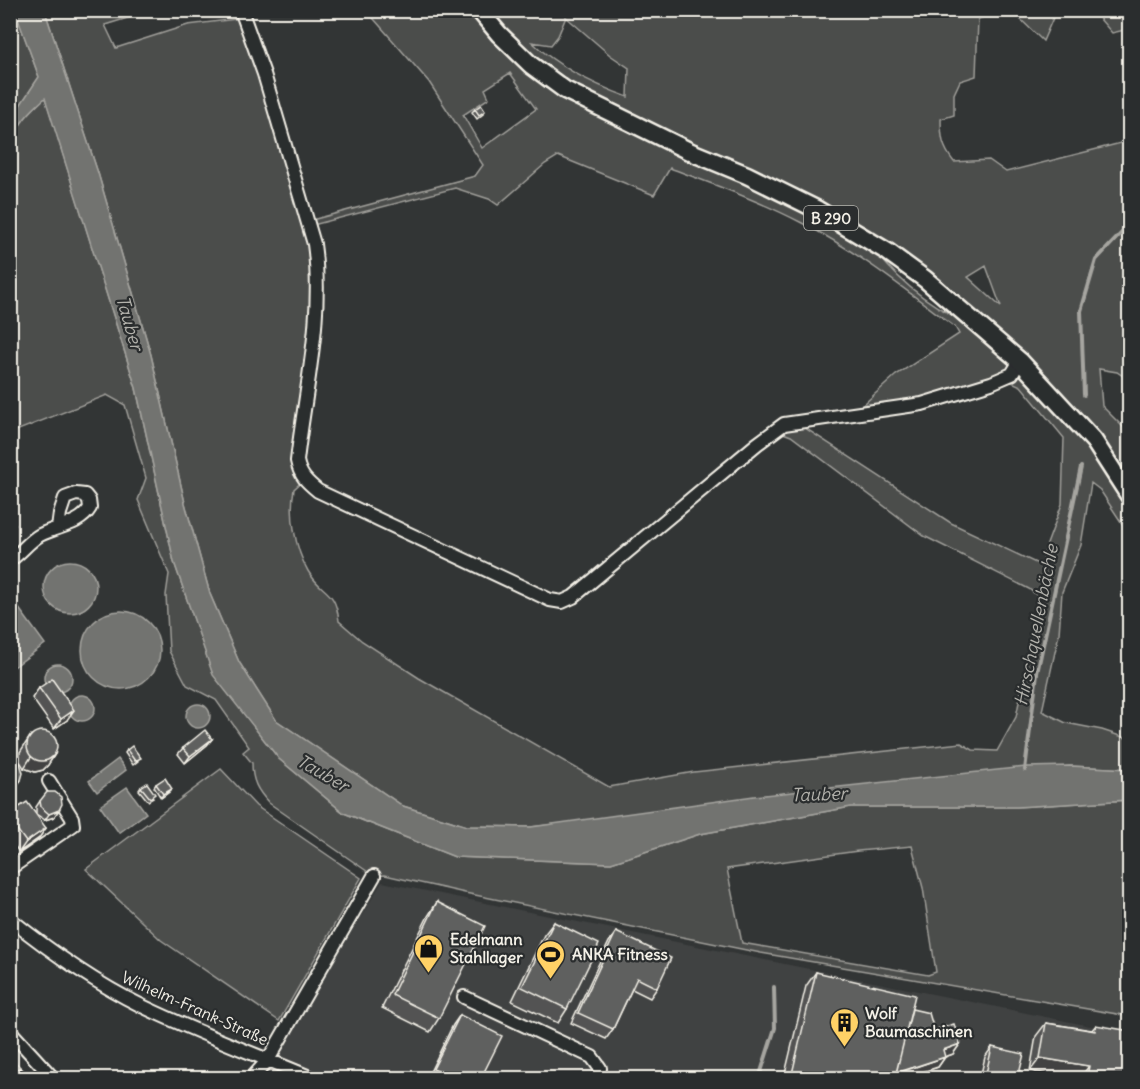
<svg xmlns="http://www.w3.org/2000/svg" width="1140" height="1089" font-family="Delius,sans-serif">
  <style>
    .built { fill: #404242 }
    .green { fill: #4b4d4c; stroke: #a09f9a; stroke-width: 1.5; fill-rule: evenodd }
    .water { fill: #727370; stroke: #a6a5a0; stroke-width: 1.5 }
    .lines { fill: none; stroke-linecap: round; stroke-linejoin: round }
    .stream { stroke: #a6a5a0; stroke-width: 4 }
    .minor-casing { stroke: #f4f1e8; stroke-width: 16 }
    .major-casing { stroke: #f4f1e8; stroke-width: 21 }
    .minor { stroke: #2a2d2e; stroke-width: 12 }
    .major { stroke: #2a2d2e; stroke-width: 16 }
    .rail-casing { stroke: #f4f1e8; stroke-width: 6 }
    .rail { stroke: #2a2d2e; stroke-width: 4; stroke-dasharray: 11; stroke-linecap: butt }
    .wall { fill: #525352; stroke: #f4f1e8; stroke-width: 1.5 }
    .shaded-wall { fill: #424342; stroke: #f4f1e8; stroke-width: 1.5 }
    .building { fill: #5f605f; stroke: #f4f1e8; stroke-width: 1.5 }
    .labels { text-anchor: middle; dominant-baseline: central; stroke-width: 4.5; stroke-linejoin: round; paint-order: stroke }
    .shield { fill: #2a2d2e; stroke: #b7b6b0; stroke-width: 1.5 }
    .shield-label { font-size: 15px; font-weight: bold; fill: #f4f1e8 }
    .poi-label { font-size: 16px; font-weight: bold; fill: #f4f1e8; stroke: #2a2d2e; text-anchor: start }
    .street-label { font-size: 16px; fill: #f4f1e8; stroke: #2a2d2e }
    .water-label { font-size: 18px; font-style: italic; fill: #b3b2ac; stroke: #2a2d2e }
  </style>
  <rect width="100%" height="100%" fill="#323535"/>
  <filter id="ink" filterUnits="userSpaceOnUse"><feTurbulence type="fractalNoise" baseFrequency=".0167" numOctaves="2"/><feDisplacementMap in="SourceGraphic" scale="12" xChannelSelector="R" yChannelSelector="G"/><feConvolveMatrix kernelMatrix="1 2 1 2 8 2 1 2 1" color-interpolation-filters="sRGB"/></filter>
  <g filter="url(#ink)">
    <path class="built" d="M382,882L1129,1034V1078H259L266,1072Z"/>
    <path class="green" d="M15,10L39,77L11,119L10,11Z
      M45,11H150L105,25L116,48L188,25L244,18L308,221L475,176L483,165L429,82L367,11H1002L978,19L976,76L960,81L954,94V115L941,119C941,137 942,147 954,162L989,160L1006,172L1129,141V380L1117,372L1099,369L1102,406L1129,433V534L1100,490L1091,483L1081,545L1062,592L1059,634L1042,711L1066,723L1102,730L1129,739V769L1070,766L530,827L467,826L403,806L276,720L239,662L210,594L185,503L151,355L98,173ZM566,17L610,55L629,68L628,97C595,85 557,66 532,42L551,45L558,36ZM510,73L536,109L482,148L463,115L489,98L485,89ZM558,156L654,195L670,168C715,185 760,201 802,223C857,251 906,290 955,327L959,334L896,375L854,413L991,383L1012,382L1021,386L1064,438L1062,504L1046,547L1042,566L951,523L796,422L775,430L791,436L924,536L1029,589L1040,598L1016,717L997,751L973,750L961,743L694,772L609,787L419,678L362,641L339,621C335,587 322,595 308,571C295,548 289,515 294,489L304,480L300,439L317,265L309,226L455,188L489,199L498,205L545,164ZM877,253L980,326C941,315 902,285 877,253ZM986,266L1001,307L968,277Z
      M1012,11H1056L1043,41Z
      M1093,11H1129V29L1112,33Z
      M45,97L136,388L174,562L213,674L279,759L344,813L455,857L611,863L700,834L851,807H1017L1129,800V1016L761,953L465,893L385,875L374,876L269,803C257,790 252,781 252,763L243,752L249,747L216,700L187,685L169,651L166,595L169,574L138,500L146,478L125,405L107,395L11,433L10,238L16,237L18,227C15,200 9,160 16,134C20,120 35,108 45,97ZM912,846L923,888L936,972L928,975L742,943L727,869L858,851Z
      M221,769L256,806L361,878L279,1021L161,940L86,869Z"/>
    <path class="water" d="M15,11H45L98,173L151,355L185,503L210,594L239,662L276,720L403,806L467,826L531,827L754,796L1026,767L1070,766L1129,769V800L1017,807H851L700,834L611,863L455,857L344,813L279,759L213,675L174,562L136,388L45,98C35,107 20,120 16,134C9,162 15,198 18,227L16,237L11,238V119L39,77Z
      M44 587a26 26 0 1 1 52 0a26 26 0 1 1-52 0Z
      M10,596L45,644L11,669H10Z
      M82 650a39 39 0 1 1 78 0a39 39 0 1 1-78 0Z
      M44 678a14 14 0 1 1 28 0a14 14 0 1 1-28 0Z
      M69 708a13 13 0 1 1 26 0a13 13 0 1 1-26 0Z
      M186 716a12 12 0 1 1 24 0a12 12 0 1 1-24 0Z
      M118,759L126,770L97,792L89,781Z
      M127,787L146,813L119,833L100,806Z"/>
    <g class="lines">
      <path class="stream" d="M1084,395L1081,311L1096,260L1130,224
        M1025,770L1037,673L1081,467
        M759,1078L775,1028L774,987"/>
      <defs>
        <path id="minor" d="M241,10L264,74L314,244C324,316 305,390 297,461C300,476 307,482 318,491L550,600L562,602L573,597L757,444L784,424L922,404L991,383L1012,374L1020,361
          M10,560C21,553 29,541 40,535C57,526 80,525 90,508L89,500L85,495L76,494L65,498L60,513L58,528
          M10,865L12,867L73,825L72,818L49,781
          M10,919C50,951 93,982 140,1005C195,1032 255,1054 312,1078
          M464,997L592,1057L600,1068L599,1078
          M10,1031L53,1078
          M252,1078L268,1060L374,876"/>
        <path id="major" d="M479,10L499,34L531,65L565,90L691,152L747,175L818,210L888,252L925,279L1020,361L1094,441L1130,497"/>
      </defs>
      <use href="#minor" class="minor-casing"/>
      <use href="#major" class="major-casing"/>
      <use href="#minor" class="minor"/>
      <use href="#major" class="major"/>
      <defs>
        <path id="rail" d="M10,1060L28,1078"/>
      </defs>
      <use href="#rail" class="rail-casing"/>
      <use href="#rail" class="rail"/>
    </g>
    <path class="wall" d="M475,109L483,114L477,119L472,112Z
      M39,688L67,720L54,729L32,698Z
      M31,735L55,754L48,765L43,770L35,772L24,768L20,761V752Z
      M212,739L207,745L185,763L178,754L183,748Z
      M127,750L138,761L133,765L125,753Z
      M156,784L169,792L161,798L154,787Z
      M141,787L153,798L148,801L139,790Z
      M40,801L54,817L45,820L36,814V807Z
      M10,813L46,828L39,838L19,852L10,840Z
      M437,902L439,1018L430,1032L382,1008L428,916Z
      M554,922L567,1009L558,1023L512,1001L544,935Z
      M616,932L657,988L650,998L632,989L613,1029L606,1039L571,1023L609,942Z
      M816,972L912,1009L934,1030L960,1044L953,1054L945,1057L938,1067L904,1078H784L806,986Z
      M460,1015L481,1078H427L453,1025Z
      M1046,1023L1092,1030L1096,1025L1130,1078H1073L1030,1071L1036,1036Z
      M992,1047L1018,1078H980L985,1057Z"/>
    <path class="shaded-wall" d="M74,710L67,720L54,729L61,719Z
      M212,739L207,745L185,763L190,756Z
      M55,754L48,765L43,770L35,772L24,768L31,757Z
      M21,780L14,790L10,793V787Z
      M172,789L169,792L161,798L163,794Z
      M59,810L54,817L45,820L49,814Z
      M46,828L39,838L19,852L26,842Z
      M960,1044L953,1054L936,1060L943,1050Z
      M945,1057L938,1067L904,1078H892L895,1074Z
      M1040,1058L1089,1066L1080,1078H1073L1030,1071Z
      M1087,1076L1105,1078H1085Z"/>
    <path class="building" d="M481,105L485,111L479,115L475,109Z
      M10,517L15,524L10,527Z
      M52,679L74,710L61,719L39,688Z
      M205,730L212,739L190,756L183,748Z
      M27 746a15 15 0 1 1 30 0a15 15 0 1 1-30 0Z
      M132,746L141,758L135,761L127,750Z
      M10,757L13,758L20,763L23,773L21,780L15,786L10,787Z
      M165,778L172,789L163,794L156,784Z
      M147,783L155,794L150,798L141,787Z
      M47,792H55L61,797L62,804L59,810L49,814L41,807L40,801Z
      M27,802L46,828L26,842L10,820V813Z
      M437,902L485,926L439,1018L392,995Z
      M554,922L599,944L567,1009L522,987Z
      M616,932L671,958L657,988L637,978L613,1029L578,1013Z
      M816,972L915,995L895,1078H791Z
      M912,1009L929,1013L934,1030L954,1024L960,1044L943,1050L945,1057L896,1073Z
      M460,1015L502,1036L481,1078H452L433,1069Z
      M1046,1023L1095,1031L1096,1025L1130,1031V1078H1105L1087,1076L1089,1066L1040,1058Z
      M992,1047L1024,1054L1018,1078H985Z"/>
  </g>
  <defs>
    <symbol id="shop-pin" viewBox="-11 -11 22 30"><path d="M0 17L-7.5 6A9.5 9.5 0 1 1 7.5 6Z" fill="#ffd166" stroke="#2a2d2e"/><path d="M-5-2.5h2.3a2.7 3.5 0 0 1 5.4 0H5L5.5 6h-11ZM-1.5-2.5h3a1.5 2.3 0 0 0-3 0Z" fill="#111"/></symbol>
    <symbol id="stadium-pin" viewBox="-11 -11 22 30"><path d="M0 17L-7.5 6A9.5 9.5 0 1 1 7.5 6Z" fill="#ffd166" stroke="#2a2d2e"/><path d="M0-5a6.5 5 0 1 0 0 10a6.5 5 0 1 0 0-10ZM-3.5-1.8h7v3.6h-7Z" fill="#111"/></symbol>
    <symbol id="building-pin" viewBox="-11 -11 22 30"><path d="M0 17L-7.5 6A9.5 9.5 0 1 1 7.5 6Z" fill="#ffd166" stroke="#2a2d2e"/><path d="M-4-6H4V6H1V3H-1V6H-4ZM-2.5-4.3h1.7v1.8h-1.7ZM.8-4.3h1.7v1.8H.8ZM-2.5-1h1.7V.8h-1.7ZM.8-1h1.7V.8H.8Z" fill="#111"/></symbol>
  </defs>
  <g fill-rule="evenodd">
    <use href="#shop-pin" x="412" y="932" width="33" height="45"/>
    <use href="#stadium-pin" x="534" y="938" width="33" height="45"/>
    <use href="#building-pin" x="828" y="1006" width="33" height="45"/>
  </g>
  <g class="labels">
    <rect class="shield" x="804" y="206" width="54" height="24" rx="4.5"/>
    <g class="shield-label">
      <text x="831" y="218">B 290</text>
    </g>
    <g class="poi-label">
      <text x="450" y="939">Edelmann<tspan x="450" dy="18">Stahllager</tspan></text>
      <text x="572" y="954">ANKA Fitness</text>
      <text x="865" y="1013">Wolf<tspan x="865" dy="18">Baumaschinen</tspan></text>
    </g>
    <g class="street-label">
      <text transform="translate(195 1008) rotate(24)">Wilhelm-Frank-Straße</text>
    </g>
    <g class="water-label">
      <text transform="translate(130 323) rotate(74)">Tauber</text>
      <text transform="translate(1036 625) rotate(-79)">Hirschquellenbächle</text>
      <text transform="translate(323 773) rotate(30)">Tauber</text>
      <text transform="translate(819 794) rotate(-2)">Tauber</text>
    </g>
  </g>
  <rect width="1140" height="1089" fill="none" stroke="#2a2d2e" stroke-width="36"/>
  <rect x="18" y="18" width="1104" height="1053" fill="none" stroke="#f4f1e8" stroke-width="2" filter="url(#ink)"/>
</svg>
